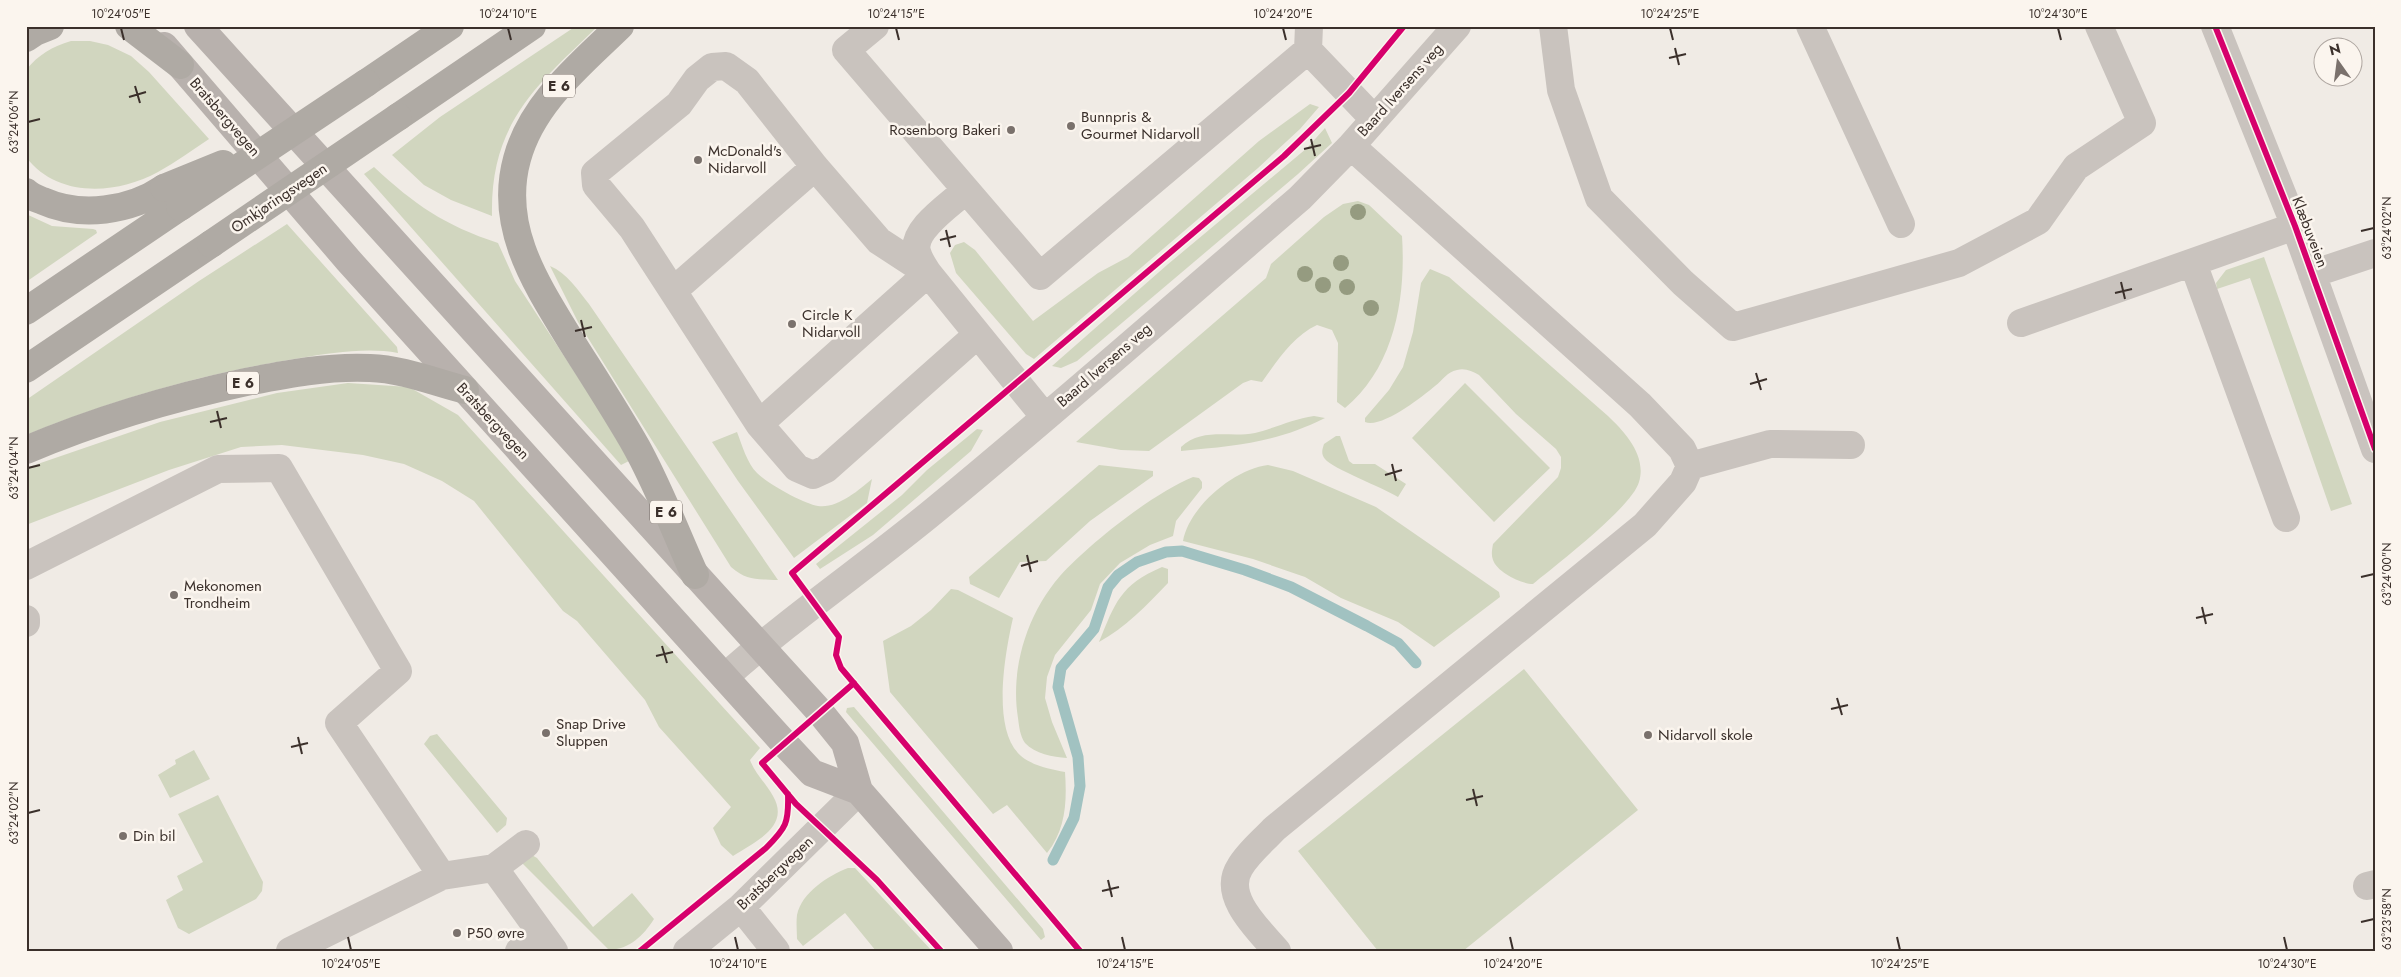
<svg xmlns="http://www.w3.org/2000/svg" width="2401" height="977" font-family="Jost,sans-serif">
  <style>
    .green { fill: #d1d6bf }
    .lines { fill: none; stroke-linecap: round; stroke-linejoin: round }
    .stream { stroke: #a1c2c1; stroke-width: 11 }
    .minor { stroke: #c9c3be; stroke-width: 28 }
    .major { stroke: #b8b1ad; stroke-width: 28 }
    .highway { stroke: #afaaa4; stroke-width: 28 }
    .highway-bridge { stroke: #afaaa4; stroke-width: 28 }
    .cycleway-casing { stroke: #fbf5ee; stroke-width: 9 }
    .cycleway { stroke: #d6006c; stroke-width: 6 }
    .tree { fill: #959b80 }
    .ticks { fill: none; stroke: #3b302b; stroke-width: 2 }
    .poi-dot { fill: #7a716c; stroke: #fbf5ee; stroke-width: 2 }
    .labels { text-anchor: middle; dominant-baseline: central; stroke-width: 5; stroke-linejoin: round; paint-order: stroke }
    .shield { fill: #fbf5ee; stroke: #756b66; stroke-width: 1 }
    .shield-label { font-size: 14px; font-weight: bold; fill: #3b302b }
    .street-label { font-size: 15px; fill: #3b302b; stroke: #fbf5ee }
    .poi-label { font-size: 15px; fill: #3b302b; stroke: #fbf5ee; text-anchor: start }
    .neatline { fill: none; stroke: #3b302b; stroke-width: 2 }
    .ticks-label { font-size: 12px; text-anchor: middle; fill: #3b302b }
  </style>
  <rect width="100%" height="100%" fill="#f0ebe5"/>
  <path class="green" d="M576,26H598C536,86 490,123 492,216L451,200L424,185L392,155L440,117Z
    M71,41H90L108,45L131,56L149,72L209,139C192,150 176,162 158,172C116,195 57,198 26,157V70C39,54 52,47 71,41Z
    M1310,104L1319,107L1300,129L1258,168L1034,359L1026,354L956,273L950,253L955,245L964,242L975,250L1033,321L1098,273L1128,257L1259,141Z
    M1325,128L1332,143L1298,174L1077,361L1061,368L1052,366L1167,265L1307,148Z
    M374,167C415,205 444,225 498,243L515,281L598,408L629,461L621,465L364,174Z
    M1358,201L1369,205L1402,236C1406,297 1395,367 1345,408L1337,402L1338,343L1332,330L1317,325C1293,336 1277,361 1262,382L1251,380L1243,383L1149,451L1121,450L1076,442L1266,278L1271,264L1324,217L1343,204Z
    M26,214L52,226L93,229L96,230L97,233L26,282Z
    M287,224L397,347L398,353C367,347 331,353 300,358C206,373 115,399 26,435V400L199,281Z
    M2264,257L2352,504L2331,511L2250,278L2217,289L2216,283L2226,270Z
    M550,266C567,273 578,290 589,304L778,580C757,579 747,581 731,567L578,322Z
    M1430,269L1449,277L1608,416C1625,432 1647,456 1639,482C1632,507 1556,565 1533,584C1521,584 1497,572 1493,560C1491,555 1492,550 1493,544L1558,477L1561,468V457L1556,449L1516,414L1479,375C1472,371 1465,368 1457,370C1447,372 1443,380 1435,386C1422,397 1381,429 1365,422V418L1389,390L1403,367L1413,332L1421,283Z
    M348,383L409,387L458,415L760,748L750,760C755,774 766,783 773,796C791,827 754,842 733,856L721,845L713,828L731,807L659,727L645,700L577,621L563,611L474,501L442,481L404,464L363,455L282,445L241,447L169,470L26,525V468L160,422L277,393Z
    M1465,383L1550,468L1494,522L1412,438Z
    M1314,416L1325,418C1275,443 1236,446 1181,451V447C1202,427 1230,438 1255,433C1275,428 1293,419 1314,416Z
    M977,429L983,430L971,451L873,535L820,569L816,564L902,495L927,470Z
    M737,432C742,445 747,463 757,473C768,484 804,504 818,506C837,509 859,490 872,479L867,503L794,558L738,481L712,442Z
    M1336,436H1340L1349,461L1353,464H1375L1406,484L1398,497C1384,488 1331,468 1325,459C1321,454 1322,450 1324,444Z
    M1099,465L1153,471V476L1090,521L1046,561L1020,562L999,598L970,584L969,577Z
    M1268,465L1293,471L1376,507L1499,592L1500,597L1434,647L1398,622L1341,598L1305,577L1253,559L1183,541C1189,507 1234,469 1268,465Z
    M1193,477L1199,478L1202,482V488L1176,521L1173,536L1150,545L1120,563L1100,584L1091,610L1055,655L1047,677L1045,698L1052,722L1067,758C1053,757 1035,754 1025,743C1020,736 1019,726 1018,718C1010,669 1027,614 1060,576C1090,543 1152,494 1193,477Z
    M1162,567L1168,569V583C1147,605 1125,628 1099,642C1115,603 1120,585 1162,567Z
    M951,589L958,590L1013,618C1005,653 991,730 1021,756C1033,766 1050,769 1065,772C1067,801 1066,829 1047,853L1007,805L993,814L890,692L883,641L911,626L931,610Z
    M1524,669L1638,810L1463,951H1378L1298,851Z
    M854,707L1043,929L1045,937L1041,940L846,712L847,708Z
    M437,734L507,818L506,825L497,833L424,744L430,736Z
    M194,750L210,779L170,798L158,775L176,764L175,760Z
    M218,795L263,882L262,891L256,899L189,934L178,928L166,900L183,890L177,876L203,862L178,814Z
    M530,854L537,858L593,927L632,893L654,919C643,936 630,949 609,950L522,863Z
    M848,868H855L932,951H876L845,913L803,946L797,939C797,932 796,923 797,915C802,892 828,876 848,868Z"/>
  <g class="lines">
    <path class="stream" d="M1053,860L1074,818L1080,786L1078,757L1058,687L1061,668L1094,629L1108,587L1118,575L1137,562L1166,552L1182,551L1245,570L1291,587L1367,626L1398,643L1416,663"/>
    <path class="minor" d="M875,26L846,50L1040,276L1308,50L1309,26
      M1553,26L1561,90L1599,198L1683,283L1733,327L1959,263L2038,221L2076,167L2142,123L2099,26
      M1810,26L1901,224
      M2215,26L2295,226L2375,449
      M1308,50L1374,119
      M965,191C950,205 911,230 917,252C919,260 924,267 928,273L1044,416
      M2193,263L2286,518
      M2312,274L2375,253
      M673,291L815,167
      M2021,323L2295,226
      M759,424L632,228L596,185L595,173L679,104L697,79L712,67L726,66L747,81L815,167L879,241L928,273L759,424L797,468L813,475L826,469L977,335
      M1690,466L1770,444L1851,445
      M26,566L218,469L279,468L398,671L339,723L442,876
      M26,619V623
      M725,677C792,617 866,567 935,510C1059,408 1179,302 1300,198L1351,146L1457,26
      M526,844L494,868L554,951
      M2367,886L2375,884
      M741,907L776,951
      M290,951L442,876L494,868
      M519,951L544,937
      M687,951L741,907L859,791
      M1277,951C1259,930 1221,896 1240,867C1248,853 1263,841 1274,829L1645,525L1683,482L1690,466L1682,449L1640,405L1351,146"/>
    <path class="major" d="M198,26L820,712L845,743L859,791L999,951
      M164,46L348,260L784,743L812,773L859,791"/>
    <path class="highway" d="M129,26L180,65
      M620,26C580,65 532,103 517,159C498,228 537,285 571,341C593,376 616,411 637,448C659,488 676,533 695,575
      M26,38L35,32L50,26
      M366,83L450,26
      M398,117L532,26
      M26,192C31,197 38,199 43,201C81,218 130,211 164,188
      M26,311L180,207
      M26,369L211,244
      M26,450C97,420 171,398 246,382C287,374 328,366 370,368C402,369 434,382 465,390"/>
    <path class="highway-bridge" d="M164,188L223,164
      M180,207L366,83
      M211,244L398,117"/>
    <defs>
      <path id="cycleway" d="M2215,26L2295,226L2375,449
        M854,683L762,763L796,804L877,880L941,951
        M640,951L766,848C786,828 789,823 788,794
        M1080,951L841,668L836,655L839,637L792,573L1284,156L1349,93L1404,26"/>
    </defs>
    <use href="#cycleway" class="cycleway-casing"/>
    <use href="#cycleway" class="cycleway"/>
  </g>
  <g class="tree">
    <circle cx="1358" cy="212" r="8"/>
    <circle cx="1341" cy="263" r="8"/>
    <circle cx="1305" cy="274" r="8"/>
    <circle cx="1323" cy="285" r="8"/>
    <circle cx="1347" cy="287" r="8"/>
    <circle cx="1371" cy="308" r="8"/>
  </g>
  <path class="ticks" d="M121,28L124,40M508,28L511,40M896,28L899,40M1283,28L1286,40M1670,28L1673,40M2058,28L2061,40M1675,48L1679,65M1669,58L1686,54M135,86L140,103M129,97L146,92M28,122L40,119M1311,139L1315,156M1304,149L1321,145M946,230L950,247M2361,231L2374,228M940,240L956,236M2121,282L2125,299M2115,293L2132,289M581,320L585,337M575,331L592,327M1756,373L1761,390M1750,384L1767,379M217,411L221,428M210,422L227,418M1392,464L1396,481M28,468L40,465M1385,475L1402,470M1027,555L1031,572M1021,566L1038,561M2361,577L2374,574M2202,607L2206,624M2196,618L2213,614M662,646L667,663M656,656L673,652M1837,698L1842,715M1831,709L1848,705M298,737L302,754M291,747L308,743M1473,789L1477,806M1466,800L1483,796M28,813L40,810M1108,880L1112,897M1102,891L1119,887M2361,922L2374,919M348,937L351,950M735,937L738,950M1122,937L1125,950M1510,937L1513,950M1897,937L1900,950M2284,937L2287,950"/>
  <g class="poi-dot">
    <circle cx="1071" cy="126" r="5"/>
    <circle cx="1011" cy="130" r="5"/>
    <circle cx="698" cy="160" r="5"/>
    <circle cx="792" cy="324" r="5"/>
    <circle cx="174" cy="595" r="5"/>
    <circle cx="546" cy="733" r="5"/>
    <circle cx="1648" cy="735" r="5"/>
    <circle cx="123" cy="836" r="5"/>
    <circle cx="457" cy="933" r="5"/>
  </g>
  <g class="labels">
    <g class="shield">
      <rect x="543" y="74.5" width="32" height="23" rx="4"/>
      <rect x="227" y="371.5" width="32" height="23" rx="4"/>
      <rect x="650" y="500.5" width="32" height="23" rx="4"/>
    </g>
    <g class="shield-label">
      <text x="559" y="86">E 6</text>
      <text x="243" y="383">E 6</text>
      <text x="666" y="512">E 6</text>
    </g>
    <g class="street-label">
      <text transform="translate(1400 90) rotate(-48)">Baard Iversens veg</text>
      <text transform="translate(225 117) rotate(49)">Bratsbergvegen</text>
      <text transform="translate(279 198) rotate(-34)">Omkjøringsvegen</text>
      <text transform="translate(2310 232) rotate(69)">Klæbuveien</text>
      <text transform="translate(1104 365) rotate(-41)">Baard Iversens veg</text>
      <text transform="translate(493 421) rotate(47)">Bratsbergvegen</text>
      <text transform="translate(775 873) rotate(-44)">Bratsbergvegen</text>
    </g>
    <g class="poi-label">
      <text x="1081" y="117">Bunnpris &amp;<tspan x="1081" dy="17">Gourmet Nidarvoll</tspan></text>
      <text x="1001" y="130" text-anchor="end">Rosenborg Bakeri</text>
      <text x="708" y="151">McDonald's<tspan x="708" dy="17">Nidarvoll</tspan></text>
      <text x="802" y="315">Circle K<tspan x="802" dy="17">Nidarvoll</tspan></text>
      <text x="184" y="586">Mekonomen<tspan x="184" dy="17">Trondheim</tspan></text>
      <text x="556" y="724">Snap Drive<tspan x="556" dy="17">Sluppen</tspan></text>
      <text x="1658" y="735">Nidarvoll skole</text>
      <text x="133" y="836">Din bil</text>
      <text x="467" y="933">P50 øvre</text>
    </g>
  </g>
  <rect width="2401" height="977" fill="none" stroke="#fbf5ee" stroke-width="55"/>
  <g transform="translate(2338 62) rotate(346)"><circle r="24" fill="#fbf5ee" stroke="#aea6a0"/>
  <path d="M0-4L9 19L0 12L-9 19Z" fill="#7a716c"/>
  <text y="-8" font-size="14" font-weight="bold" text-anchor="middle" fill="#3b302b">N</text>
  </g>
  <rect x="28" y="28" width="2346" height="922" class="neatline"/>
  <g class="ticks-label">
    <text x="121" y="18">10°24'05"E</text>
    <text x="508" y="18">10°24'10"E</text>
    <text x="896" y="18">10°24'15"E</text>
    <text x="1283" y="18">10°24'20"E</text>
    <text x="1670" y="18">10°24'25"E</text>
    <text x="2058" y="18">10°24'30"E</text>
    <text transform="translate(14 122) rotate(-90)" y="4">63°24'06"N</text>
    <text transform="translate(2387 228) rotate(-90)" y="4">63°24'02"N</text>
    <text transform="translate(14 468) rotate(-90)" y="4">63°24'04"N</text>
    <text transform="translate(2387 574) rotate(-90)" y="4">63°24'00"N</text>
    <text transform="translate(14 813) rotate(-90)" y="4">63°24'02"N</text>
    <text transform="translate(2387 919) rotate(-90)" y="4">63°23'58"N</text>
    <text x="351" y="968">10°24'05"E</text>
    <text x="738" y="968">10°24'10"E</text>
    <text x="1125" y="968">10°24'15"E</text>
    <text x="1513" y="968">10°24'20"E</text>
    <text x="1900" y="968">10°24'25"E</text>
    <text x="2287" y="968">10°24'30"E</text>
  </g>
</svg>
